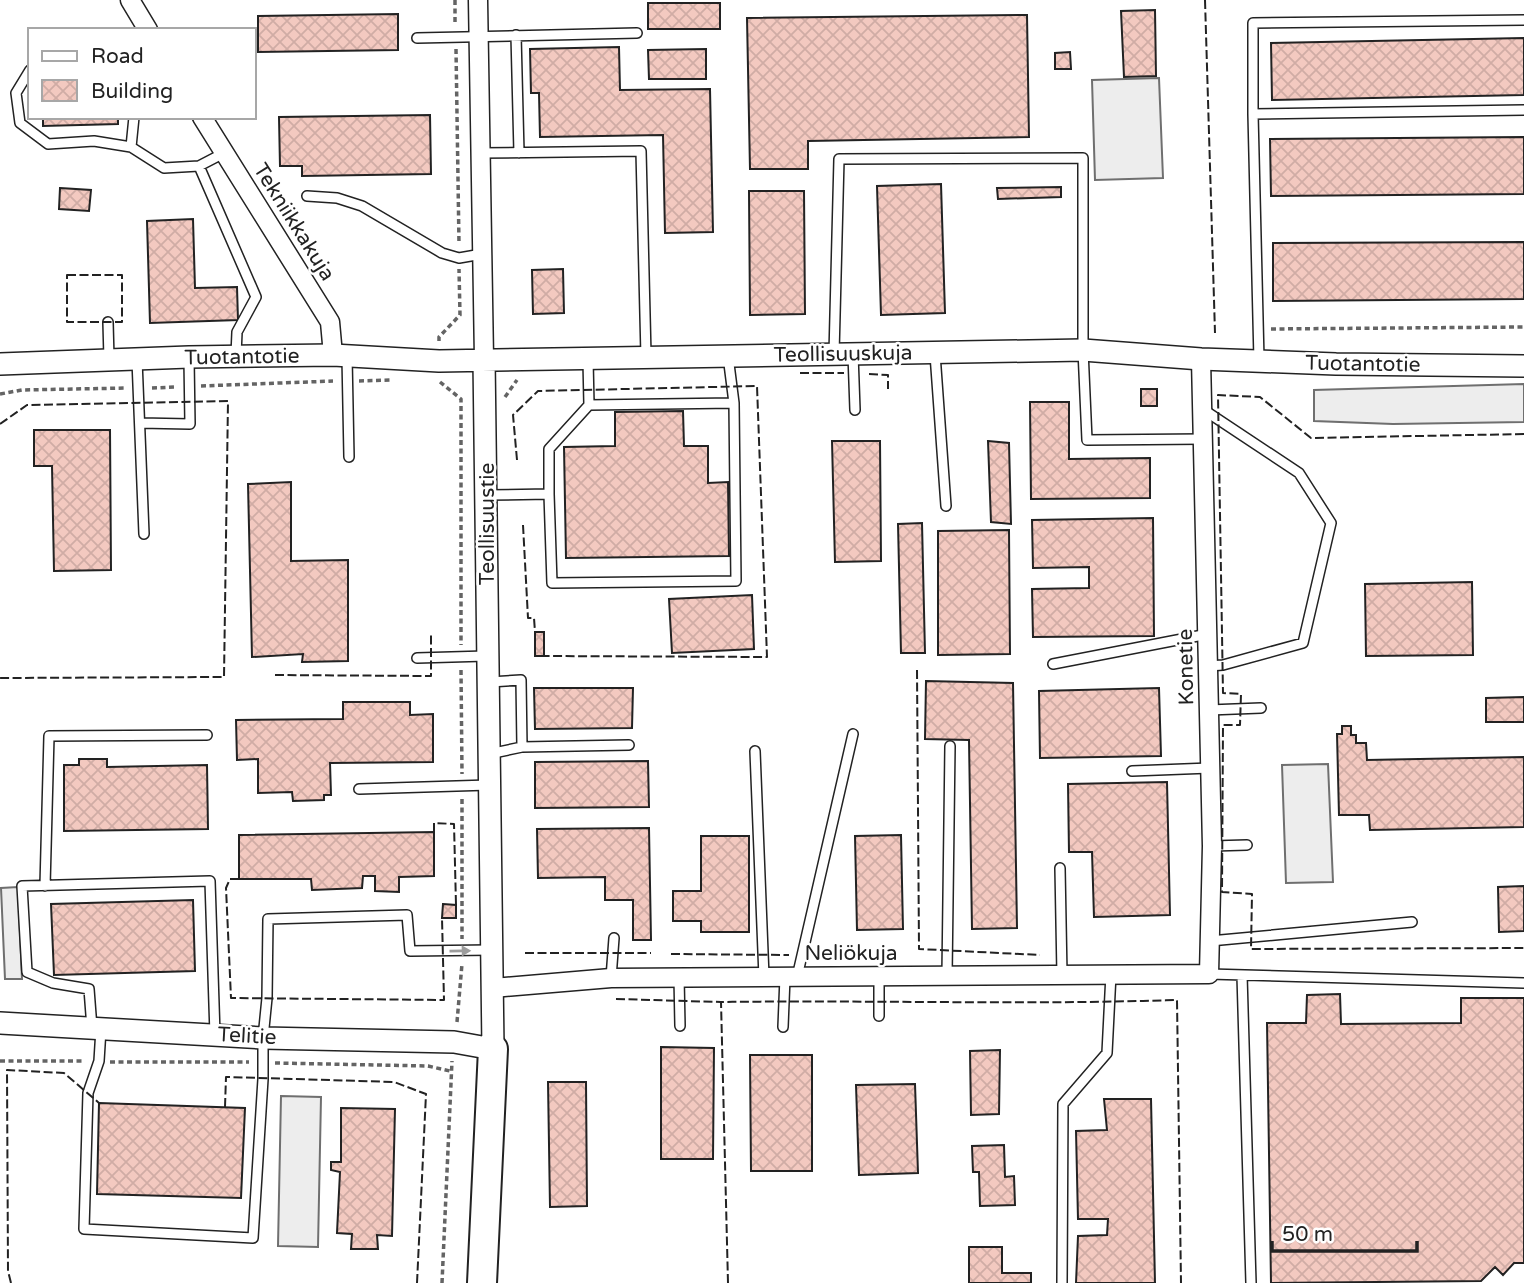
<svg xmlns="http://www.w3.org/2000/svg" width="1524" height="1283" font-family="'Varela Round',sans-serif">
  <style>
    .parking { fill: #ededed; stroke: #6f6f6f; stroke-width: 2 }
    .building { fill: url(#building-cross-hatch); stroke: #222; stroke-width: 2 }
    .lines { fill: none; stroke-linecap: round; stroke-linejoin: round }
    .service-casing { stroke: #222; stroke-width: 12 }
    .minor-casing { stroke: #222; stroke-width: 21 }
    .tertiary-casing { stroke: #222; stroke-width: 24 }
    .primary-casing { stroke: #222; stroke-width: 32 }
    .path { stroke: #646464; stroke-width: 3.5; stroke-dasharray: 5 3.5; stroke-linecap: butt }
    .service { stroke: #fff; stroke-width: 9 }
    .minor { stroke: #fff; stroke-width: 18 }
    .tertiary { stroke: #fff; stroke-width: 21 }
    .primary { stroke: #fff; stroke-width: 28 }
    .fence { stroke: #222; stroke-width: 2; stroke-dasharray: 9 3.5; stroke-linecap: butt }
    .oneway { fill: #9c9c9c }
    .labels { text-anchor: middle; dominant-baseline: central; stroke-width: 5; stroke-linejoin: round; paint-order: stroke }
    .street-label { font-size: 21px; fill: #222; stroke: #fff }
  </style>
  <defs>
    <pattern id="building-cross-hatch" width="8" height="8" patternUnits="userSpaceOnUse" patternTransform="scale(1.75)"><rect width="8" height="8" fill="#f3c9c0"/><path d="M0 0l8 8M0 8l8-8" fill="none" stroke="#d0aca5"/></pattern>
  </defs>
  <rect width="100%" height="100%" fill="#fff"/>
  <path class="parking" d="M1159,78L1163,178L1095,180L1092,80Z
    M1524,384V422L1393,424L1314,421V390Z
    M1328,764L1333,882L1286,883L1282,765Z
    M18,887L22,979H5L1,888Z
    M281,1096L321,1097L318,1247L278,1246Z"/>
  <path class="building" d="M648,3H720V29H648Z
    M1155,10L1156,76L1124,77L1121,11Z
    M398,14V50L258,52V16Z
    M1027,15L1029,137L808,141V169H750L747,18Z
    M1524,38V95L1272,100L1271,43Z
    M619,47L620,90L710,89L713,232L665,233L663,135L540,137L539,93H531L530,49Z
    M706,49V79H649L648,50Z
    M1070,52L1071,69H1055V53Z
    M430,115L431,174L302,176V166H280L279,117Z
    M43,117H118V124L43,126Z
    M1524,137V194L1271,196L1270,139Z
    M941,184L945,313L881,315L877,186Z
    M1061,187V197L998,199L997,188Z
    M60,188L91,190L89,211L59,209Z
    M749,191H804L805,314L750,315Z
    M193,219L195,288L237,287L238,320L150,323L147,221Z
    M1524,242V299L1273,301V243Z
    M563,269L564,313L533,314L532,270Z
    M1141,389H1157V406H1141Z
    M1030,402H1069V459L1150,458V498L1031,499Z
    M683,411L684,446H708V483L728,482L729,556L566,558L564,447L615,446V412Z
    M34,430H110L111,570L54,571L52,466H34Z
    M832,441H880L881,561L835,562Z
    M988,441L1009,443L1011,524L991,522Z
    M291,482V561L348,560V661L302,662L303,654L252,657L248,484Z
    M1153,518L1154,636L1033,637L1032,589L1089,588V567L1033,568L1032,520Z
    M922,523L925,653H901L898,524Z
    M1009,530L1010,654L938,655V531Z
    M1472,582L1473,655L1366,656L1365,584Z
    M752,595L754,649L672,653L669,599Z
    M535,632H544V656H535Z
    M926,681L1013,683L1017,928L972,929L969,740L925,739Z
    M534,688H633L632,728L535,729Z
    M1159,688L1161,756L1040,758L1039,691Z
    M1524,697V722H1486V698Z
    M343,702H410V715L433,714V762L330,763L331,795H324V800L293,801L292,792L258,793V759L237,760L236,720L343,719Z
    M1342,726H1351V735H1356V743H1366L1367,760L1524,757V827L1370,830L1369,815H1339L1337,734H1342Z
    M79,759H107V767L207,765L208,829L64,831V765H79Z
    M648,761L649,807L535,808V762Z
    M1167,782L1170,915L1094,917L1092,852H1069L1068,784Z
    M649,828L651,940H633V900H605V877L538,878L537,829Z
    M434,832V876L399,877V892L375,891V876H363L362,888L312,890L311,879H239V835Z
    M901,835L903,929L857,930L855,836Z
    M701,836H749V932H701V921H673V891H701Z
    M1524,886V931L1499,932L1498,887Z
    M193,900L195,971L54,975L51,904Z
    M443,904L456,905V918H442Z
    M1340,994L1341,1024L1461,1023V998H1524V1263H1514L1503,1275L1495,1267L1481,1281L1271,1283L1267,1023H1306L1307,995Z
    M661,1047L714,1048L713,1159H661Z
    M1000,1050L999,1114L971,1115L970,1051Z
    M750,1055H812V1171H751Z
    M548,1082H586L587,1206L550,1207Z
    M915,1084L918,1173L859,1175L856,1085Z
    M1104,1099H1151L1155,1283H1076L1078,1236L1107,1235L1108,1219H1078L1076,1131L1107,1130Z
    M99,1103L245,1108L241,1198L97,1194Z
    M341,1108L395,1109L392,1236L377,1235L378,1249H351L352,1234L337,1233L340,1172L331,1170V1162H341Z
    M1004,1145L1005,1177L1014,1176L1015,1205L980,1206L979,1172H973L972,1146Z
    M969,1247H1002V1273H1031V1283H969Z"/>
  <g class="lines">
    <defs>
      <path id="service" d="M516,35L519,153
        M417,38L637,33
        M30,70L16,93L20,123L48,144L94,141L131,147L164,168L199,166
        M1253,114L1524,110
        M131,147L134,117
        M224,153L199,166L256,297L237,332L236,355
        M480,153L641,151L646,356
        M307,196L337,198L362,206L442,253L459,258L482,254
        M108,322L109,359
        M834,354L839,159L1083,158V350L1087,440L1204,439
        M853,354L855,410
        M935,354L946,506
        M347,357L349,457
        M137,360L144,534
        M588,360L589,405L734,403
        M1259,360L1253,114V23L1524,20
        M1204,410L1299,473L1331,523L1303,643L1223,665L1208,666
        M140,423L190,424L189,359
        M549,494L552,583L736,581L734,403L728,356
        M487,495L549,494V449L589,405
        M417,658L486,656
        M1053,664L1208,634
        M490,682L521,680L522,747
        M1209,710L1261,708
        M755,751L764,977
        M489,754L522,747L629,745
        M1132,771L1210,768
        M359,789L489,785
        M1212,846L1247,845
        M1060,868L1062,975
        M45,886L49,736L207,735
        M1210,941L1412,922
        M1209,974L1524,983
        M947,975L950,746
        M1242,975L1251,1283
        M879,976V1016
        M679,977L680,1026
        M797,977L853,734
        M611,978L614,938
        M783,1027L785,977
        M92,1028L89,989L53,983L27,972L22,886L210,881L215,1035
        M101,1029L99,1061L88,1093L84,1229L253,1238L263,1079V1038L267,998L268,919L407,915L410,951L491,950
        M1062,1283L1063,1104L1107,1053L1111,974"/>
      <path id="minor" d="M130,0L148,30
        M478,0L484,359
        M202,117L330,322L333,355
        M493,988L611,978L1209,974L1212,846L1201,359"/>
      <path id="tertiary" d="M0,364L189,357L333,355L439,361L1083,350L1201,359L1336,364L1524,366
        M0,1023L263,1038L454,1042L493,1049L484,359"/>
      <path id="primary" d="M482,1283L493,1049"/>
    </defs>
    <use href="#service" class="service-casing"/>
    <use href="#minor" class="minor-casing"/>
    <use href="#tertiary" class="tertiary-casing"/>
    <use href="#primary" class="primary-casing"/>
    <path class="path" d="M455,0V23
      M456,49L459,244
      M1271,329L1524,327
      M439,341V337L460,315L459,269
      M359,381L393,380
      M440,382L461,399V645
      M201,386L333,381
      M152,388L176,387
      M0,394L22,390L127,388
      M505,397L517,380
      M461,670L462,774
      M462,799V939
      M457,1022L462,964
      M0,1061H85
      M110,1062H249
      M275,1063L428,1066L450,1071
      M442,1283L452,1061"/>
    <use href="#service" class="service"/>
    <use href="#minor" class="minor"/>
    <use href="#tertiary" class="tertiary"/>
    <use href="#primary" class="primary"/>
    <path class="fence" d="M1205,0L1215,333
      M67,275H122V322H67Z
      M800,373H844
      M869,374L888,375V389
      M0,424L27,405L228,401L224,677L0,678
      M1524,434L1311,438L1260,397L1218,395L1223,693L1241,694L1240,725H1223L1222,892L1252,894L1251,949L1524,948
      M517,460L513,415L538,391L757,386L767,657L544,656
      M523,525L528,618H534L535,632
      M917,670L919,949L1040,955
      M275,675L431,676V634
      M434,832V823L454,824L456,905
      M239,879H230L226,888L231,998L444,1000L442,918
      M525,953H651
      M671,954L789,955
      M616,999L721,1002
      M225,1107L226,1077L394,1082L426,1094L417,1283
      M11,1283L8,1271L7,1070L64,1073L99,1103
      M728,1283L721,1002C873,1000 1025,1005 1177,1000L1181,1283"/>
  </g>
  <defs><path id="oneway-solid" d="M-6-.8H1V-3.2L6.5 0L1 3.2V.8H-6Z" transform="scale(1.75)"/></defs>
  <use class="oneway" href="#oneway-solid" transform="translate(460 951) rotate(-1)"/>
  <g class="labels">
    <g class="street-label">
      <text transform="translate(294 222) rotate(58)">Tekniikkakuja</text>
      <text transform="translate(843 354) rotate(-1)">Teollisuuskuja</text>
      <text transform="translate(242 357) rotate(-1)">Tuotantotie</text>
      <text transform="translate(1363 364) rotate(1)">Tuotantotie</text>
      <text transform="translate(487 524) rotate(-90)">Teollisuustie</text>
      <text transform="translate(1186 667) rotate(-91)">Konetie</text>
      <text x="851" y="953">Neliökuja</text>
      <text transform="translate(247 1036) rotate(3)">Telitie</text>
    </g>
  </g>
  <rect x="28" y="28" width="228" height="91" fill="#ffffff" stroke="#a7a7a7" stroke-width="2"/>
  <rect x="42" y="51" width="35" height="10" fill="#ffffff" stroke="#a7a7a7" stroke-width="2"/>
  <text x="91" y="63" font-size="21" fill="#222222">Road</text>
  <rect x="42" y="80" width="35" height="21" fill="url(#building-cross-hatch)" stroke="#a7a7a7" stroke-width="2"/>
  <text x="91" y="98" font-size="21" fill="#222222">Building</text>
  <path d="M1272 1241v10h145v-10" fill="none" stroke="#222222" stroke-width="3.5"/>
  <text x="1282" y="1241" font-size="21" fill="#222222" stroke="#ffffff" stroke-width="5" paint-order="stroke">50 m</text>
</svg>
